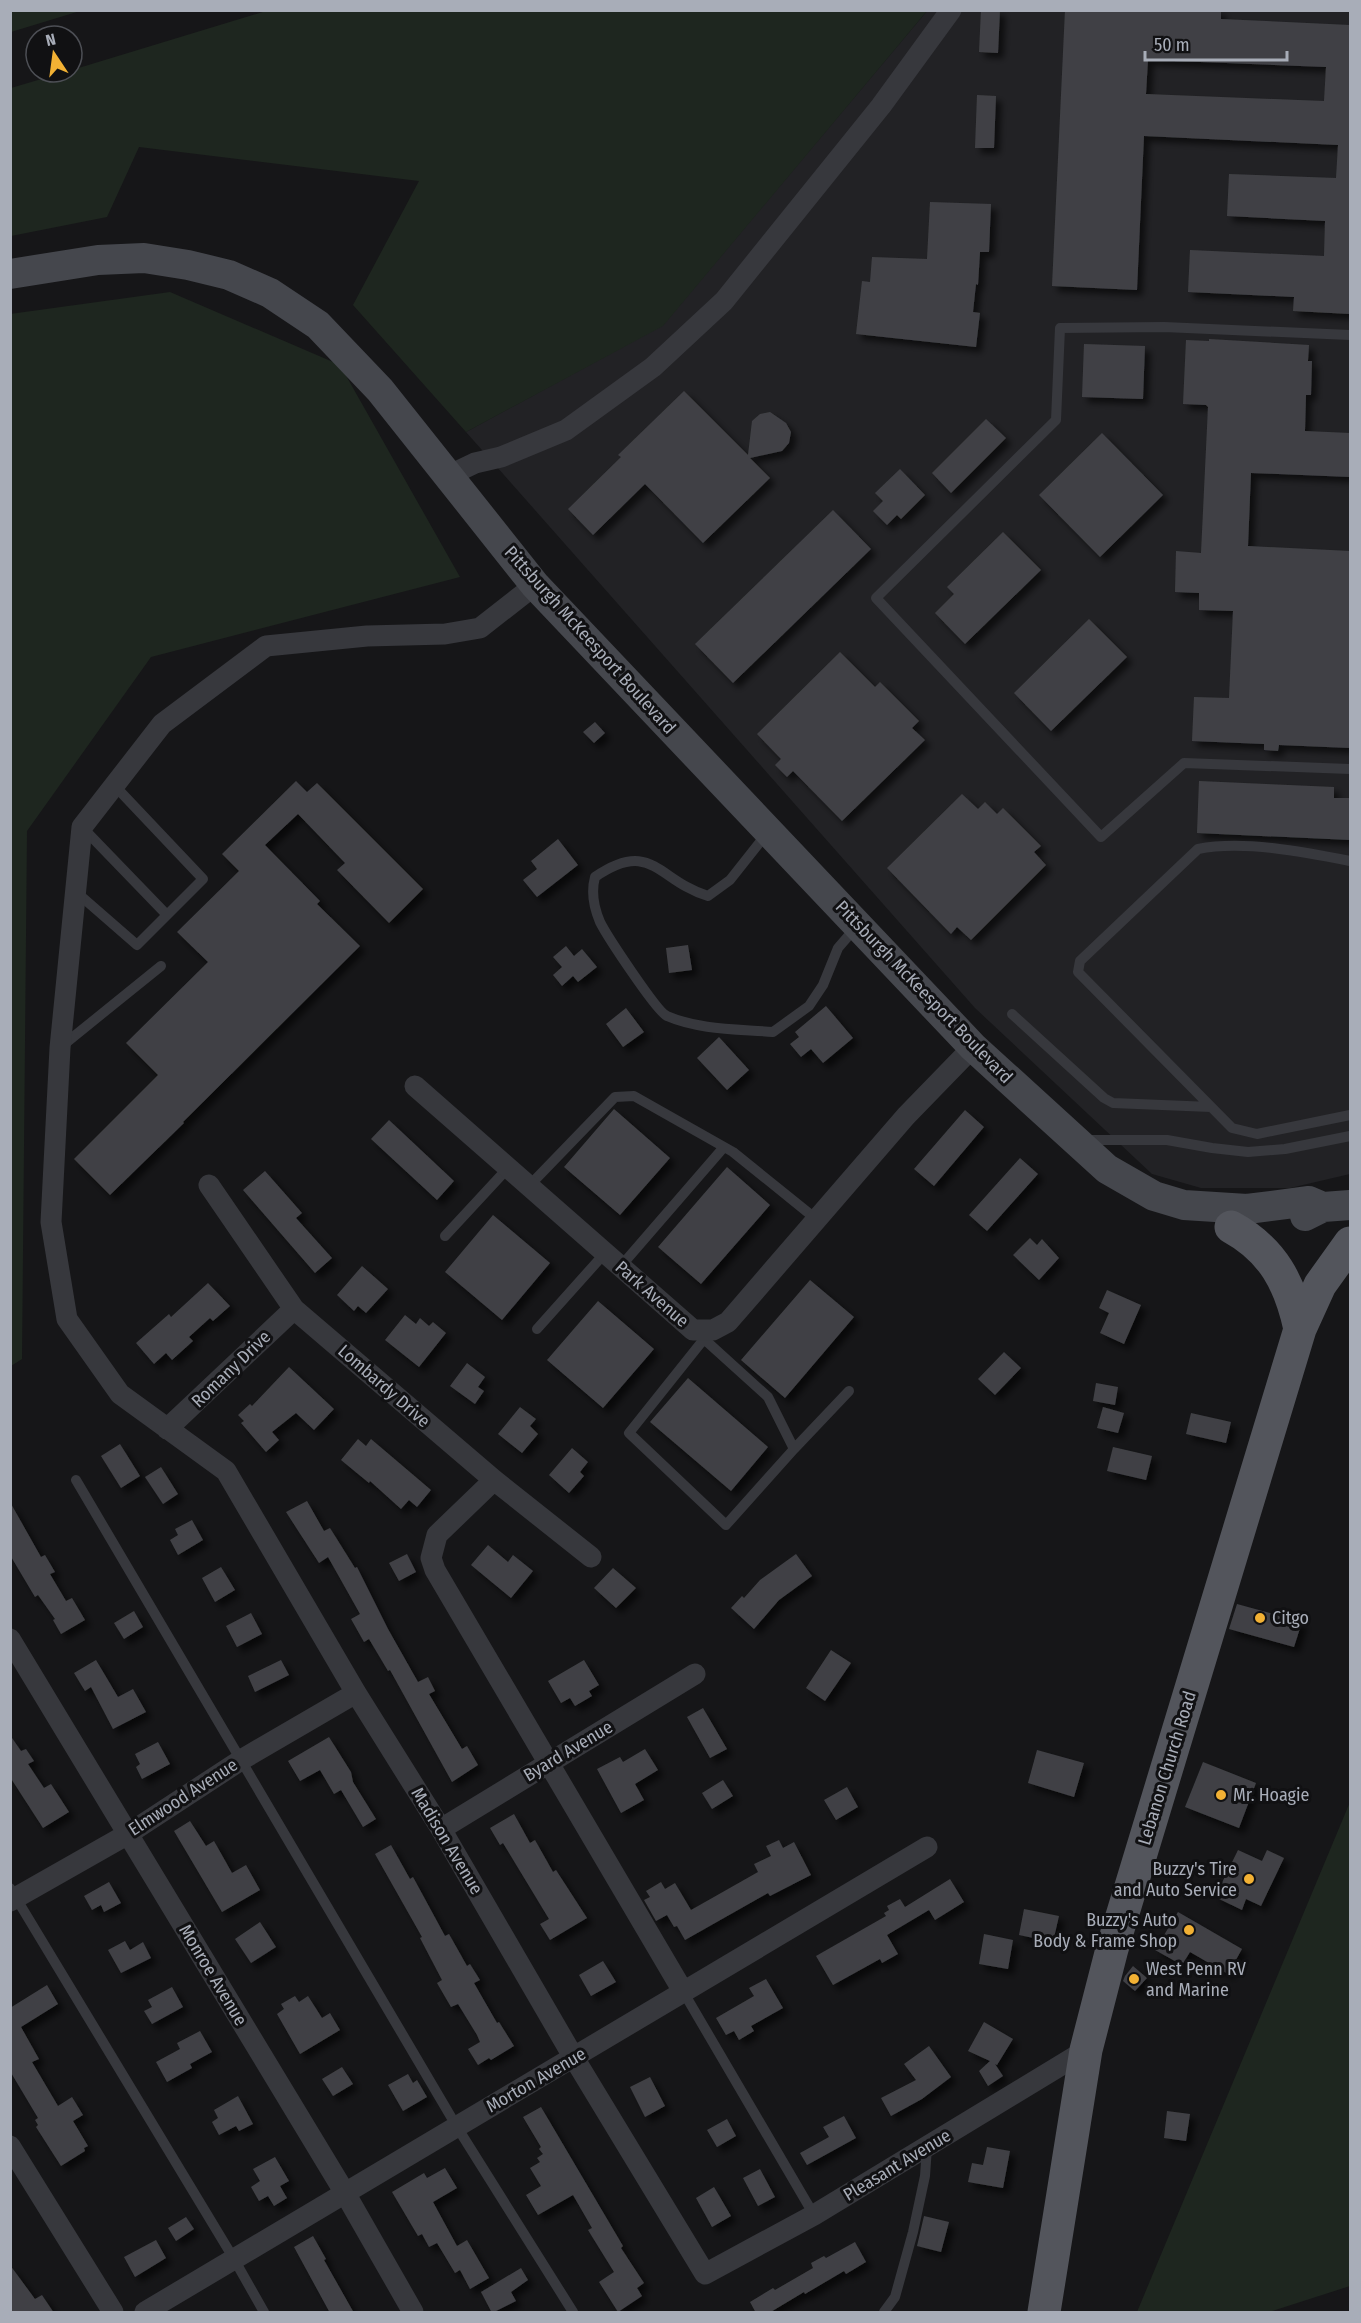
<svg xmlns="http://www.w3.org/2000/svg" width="1361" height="2323" font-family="'Fira Sans Condensed',sans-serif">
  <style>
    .built { fill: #222225 }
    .green { fill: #1e261f }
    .building { fill: #404145; fill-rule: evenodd; filter: url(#shadow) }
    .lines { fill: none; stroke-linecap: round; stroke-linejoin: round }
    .lane { stroke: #37383d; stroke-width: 10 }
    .street { stroke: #37383d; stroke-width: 21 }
    .secondary { stroke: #45474d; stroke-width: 30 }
    .primary { stroke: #53555c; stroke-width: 33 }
    .poi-dot { fill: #f2b134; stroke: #111113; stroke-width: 2 }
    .labels { text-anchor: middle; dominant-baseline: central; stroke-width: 6; stroke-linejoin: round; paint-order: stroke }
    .street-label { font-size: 18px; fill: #a8adb8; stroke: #111113 }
    .poi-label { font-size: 18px; fill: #a8adb8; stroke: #111113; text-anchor: start }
  </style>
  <defs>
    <filter id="shadow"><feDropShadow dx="5.5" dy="5.5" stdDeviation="3" flood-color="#0009"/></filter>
  </defs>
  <rect width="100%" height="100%" fill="#161618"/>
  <path class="built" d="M927,11H1350V1174L1290,1188H1201L1152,1174L975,1008L466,432L663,325Z"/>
  <path class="green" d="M11,10H80V11L11,32Z
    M266,11V10L927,11L663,326L466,432L353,305L419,181L139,147L107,217L11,236V88L65,72H72V70Z
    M170,292L340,365L460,577L151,657L27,831L22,1359L11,1366L10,314Z
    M1350,1802V2286L1269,2312H1137Z"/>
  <path class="building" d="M981,10H1000L998,53L979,52Z
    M1065,10H1221V19L1350,25V314L1293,311L1294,297L1188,292L1190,250L1324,256L1325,221L1227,216L1229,174L1336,178L1338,145L1144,136L1137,290L1052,286ZM1148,60L1326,67L1324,101L1146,94Z
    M977,95L996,96L994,148H975Z
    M930,202L991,204L989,252H980L978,285L976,284L973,312L980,313L976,347L856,334L862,281L870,282L872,257L927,259Z
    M1209,339L1309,345L1308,361H1312L1311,395H1306L1305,431L1350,433V477L1251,473L1248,546L1350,551V748L1279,745L1278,751L1264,750V744L1192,741L1194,697L1229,698L1233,611L1199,610V593L1175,592L1176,551L1201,553L1208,407L1206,405L1183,404L1186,340L1209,341Z
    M1084,344L1145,346L1143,399L1082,397Z
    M684,391L748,455L752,421L760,414L770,412L786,423L791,432L789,443L782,451L750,458L770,478L703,543L645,484L593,535L568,509L621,457L618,455Z
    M986,419L1006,438L951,493L932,473Z
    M1102,433L1163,495L1100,557L1039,495Z
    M900,469L925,495L901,519L897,515L887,525L873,511L883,501L875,493Z
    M833,510L871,549L733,683L695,644Z
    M1003,532L1041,570L965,644L935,613L954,594L947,587Z
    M1089,619L1127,657L1051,731L1014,693Z
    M840,652L875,687L880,682L919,721L912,728L925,740L842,821L793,771L787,777L775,765L781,759L757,734Z
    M595,722L605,733L594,743L583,732Z
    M296,781L307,792L317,783L423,889L389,923L337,870L345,863L298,814L265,845L320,901L317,904L360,946L183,1122L184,1123L110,1195L74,1159L158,1075L126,1043L208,962L177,932L239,871L222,854Z
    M1199,781L1334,787V798H1350V840L1197,833Z
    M962,794L978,809L985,802L997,814L1003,808L1041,846L1034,852L1046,865L971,940L957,927L951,934L887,868Z
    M558,839L578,865L537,897L523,880L537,869L531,861Z
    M688,945L692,970L669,973L666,948Z
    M566,946L574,956L582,949L597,967L578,982L573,976L562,986L553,975L562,967L553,957Z
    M826,1006L853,1038L823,1063L811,1049L801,1057L790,1044L799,1037L795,1032Z
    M626,1008L644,1032L623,1047L606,1024Z
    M719,1037L749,1070L727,1090L697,1058Z
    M614,1109L670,1158L620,1215L564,1167Z
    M965,1110L984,1127L934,1186L914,1169Z
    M389,1120L454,1181L437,1200L371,1139Z
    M1020,1158L1038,1174L987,1231L969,1215Z
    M727,1167L770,1205L701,1284L658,1247Z
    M265,1171L302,1213L296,1218L332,1258L315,1273L243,1190Z
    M493,1215L550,1263L502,1320L445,1272Z
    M1030,1238L1037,1245L1042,1239L1059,1258L1039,1280L1013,1255Z
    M362,1266L388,1289L366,1313L358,1306L354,1311L337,1295Z
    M810,1280L854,1317L785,1398L741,1360Z
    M208,1283L230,1306L213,1321L210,1318L189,1337L193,1341L172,1360L166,1353L154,1364L136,1343L169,1314L171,1317Z
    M1107,1290L1141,1305L1124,1344L1100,1333L1109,1313L1099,1308Z
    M598,1301L654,1349L603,1408L547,1360Z
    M405,1315L416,1324L420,1318L429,1326L433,1322L446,1333L419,1367L385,1340Z
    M1004,1352L1021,1368L995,1395L978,1379Z
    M467,1363L485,1377L478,1387L484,1391L475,1404L450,1386Z
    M289,1367L334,1409L314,1430L296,1413L272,1432L279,1440L266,1452L241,1423L244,1421L238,1415L250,1404L252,1406Z
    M688,1378L768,1447L731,1491L650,1422Z
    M1096,1383L1118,1387L1115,1405L1093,1401Z
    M520,1407L536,1419L530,1426L538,1434L522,1453L498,1434Z
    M1103,1407L1124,1413L1118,1433L1097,1428Z
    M1191,1413L1231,1422L1226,1443L1186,1434Z
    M358,1439L366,1446L371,1439L431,1490L417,1507L409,1500L401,1509L370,1481L369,1483L341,1460Z
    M120,1444L140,1476L121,1488L101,1456Z
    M1113,1447L1152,1456L1146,1480L1107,1471Z
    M572,1448L588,1462L580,1472L584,1476L569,1493L549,1475Z
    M161,1467L178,1494L163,1504L145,1477Z
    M307,1501L324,1531L330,1528L355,1568L357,1567L388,1629L418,1682L428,1677L435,1691L429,1694L462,1749L467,1746L478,1765L452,1782L390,1670L388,1671L369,1639L364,1642L351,1619L360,1614L328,1557L319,1563L286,1512Z
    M10,1502L41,1557L45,1555L55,1572L50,1574L66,1601L72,1598L85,1620L61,1634L53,1620L55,1619L38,1595L35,1597L10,1555Z
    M192,1520L203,1540L178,1555L170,1540L178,1535L175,1529Z
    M488,1545L508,1562L513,1555L533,1571L511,1598L471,1565Z
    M407,1554L416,1572L399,1581L389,1563Z
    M796,1554L812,1576L779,1600L754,1629L731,1608L742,1596L744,1598L760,1580Z
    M221,1567L235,1590L215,1602L202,1578Z
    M613,1568L636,1588L616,1608L594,1588Z
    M1237,1604L1302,1622L1294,1647L1229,1629Z
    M134,1611L143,1627L124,1639L114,1623Z
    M251,1613L262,1634L237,1647L226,1626Z
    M831,1650L851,1663L825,1701L806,1688Z
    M96,1660L118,1697L133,1689L146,1712L113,1729L91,1687L85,1691L74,1673Z
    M281,1660L289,1675L255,1692L248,1676Z
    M584,1660L599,1685L589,1691L592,1696L575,1706L570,1698L561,1703L548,1681Z
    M703,1708L727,1749L710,1758L687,1717Z
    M10,1735L21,1751L26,1749L34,1761L28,1764L44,1788L51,1784L69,1812L43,1828L10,1777Z
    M329,1737L351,1772L353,1782L376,1819L363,1827L341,1790L334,1794L320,1770L300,1781L288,1761Z
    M158,1742L170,1764L142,1779L136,1767L140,1764L135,1754Z
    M645,1749L658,1770L635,1784L644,1800L621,1813L597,1769L620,1757L623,1762Z
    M1037,1750L1084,1763L1074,1797L1028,1783Z
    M1203,1762L1256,1783L1239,1828L1185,1807Z
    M723,1780L733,1796L712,1809L702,1793Z
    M847,1787L858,1807L836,1820L824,1800Z
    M514,1814L530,1843L535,1840L553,1872L556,1870L587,1918L550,1940L540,1924L549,1919L503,1843L500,1845L490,1828Z
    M190,1821L206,1846L214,1841L232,1873L246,1865L260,1890L222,1912L174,1831Z
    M779,1840L783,1848L794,1842L811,1875L770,1896L768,1893L685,1940L677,1926L674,1927L667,1915L656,1921L644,1900L650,1897L646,1891L661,1882L665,1889L675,1883L691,1910L758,1872L754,1864L771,1856L766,1846Z
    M391,1845L410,1879L413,1877L445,1936L449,1934L467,1966L470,1964L480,1980L474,1983L497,2023L499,2022L514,2046L491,2060L489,2058L478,2065L468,2049L480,2042L477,2035L458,2004L451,2007L437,1983L442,1980L420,1938L422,1937L375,1854Z
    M1238,1850L1262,1861L1267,1850L1284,1858L1261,1906L1246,1899L1242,1910L1215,1897Z
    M950,1879L964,1902L935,1920L929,1910L887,1935L898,1954L882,1963L880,1959L833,1985L816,1956L886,1916L884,1913L889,1910L887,1906L900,1899L905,1907Z
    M109,1882L121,1903L104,1912L101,1905L92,1910L84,1896Z
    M1024,1909L1059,1916L1053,1942L1019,1935Z
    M1178,1912L1242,1949L1228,1974L1190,1952L1182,1965L1155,1950Z
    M260,1922L276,1947L251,1963L235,1939Z
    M984,1934L1013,1940L1008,1969L979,1964Z
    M125,1941L130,1950L143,1942L151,1958L121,1973L108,1950Z
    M603,1961L616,1982L591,1996L579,1975Z
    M1133,1966L1147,1978L1135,1991L1123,1981L1125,1976Z
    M766,1979L783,2008L751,2026L754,2031L739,2040L734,2031L726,2035L716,2018L754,1996L749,1988Z
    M47,1985L58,2004L21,2027L39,2059L32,2062L58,2106L72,2097L83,2115L73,2121L88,2146L84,2148L85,2151L61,2166L36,2127L38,2125L35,2120L38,2118L10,2071V2008Z
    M172,1987L183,2007L152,2024L144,2011L152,2007L148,2000Z
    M295,1996L299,2002L308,1996L322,2018L330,2013L340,2030L300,2054L277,2014L284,2009L281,2004Z
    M984,2022L1013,2039L997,2065L995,2064L1003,2076L988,2086L979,2071L990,2061L968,2051Z
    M200,2031L212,2052L190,2064L192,2068L167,2082L156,2062L180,2049L177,2043Z
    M929,2046L951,2077L922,2099L891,2116L881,2098L916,2080L904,2064Z
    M342,2067L353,2084L333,2096L322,2079Z
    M408,2074L413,2083L417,2080L427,2097L403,2111L388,2085Z
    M650,2077L665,2106L645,2117L630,2087Z
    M238,2096L253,2124L239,2131L236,2126L219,2135L212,2122L218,2118L214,2110Z
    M541,2107L623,2246L621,2248L644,2283L637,2288L642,2296L618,2312L599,2282L614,2272L588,2230L592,2228L573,2195L538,2215L526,2195L541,2186L530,2168L540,2162L537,2158L543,2154L539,2149L541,2147L523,2117Z
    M1167,2111L1190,2114L1186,2141L1164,2138Z
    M844,2116L856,2138L807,2165L800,2153L829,2137L823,2127Z
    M727,2119L736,2136L717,2147L707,2130Z
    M987,2147L1010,2151L1003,2188L968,2182L972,2163L983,2165Z
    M275,2157L289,2181L280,2186L287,2198L274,2206L268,2196L259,2201L251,2187L260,2181L253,2169Z
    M445,2168L457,2188L433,2202L457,2246L467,2240L489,2278L470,2289L460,2270L455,2273L437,2243L429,2247L422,2234L418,2236L392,2192L424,2173L427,2178Z
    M760,2169L775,2197L758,2206L743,2178Z
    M714,2187L731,2216L712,2227L696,2198Z
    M924,2216L949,2222L941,2252L917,2246Z
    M186,2217L194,2229L176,2241L168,2228Z
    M313,2236L326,2259L324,2260L354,2313H330L294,2247Z
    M156,2240L166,2258L135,2277L124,2257Z
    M855,2242L866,2262L846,2274L844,2271L805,2294L804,2292L769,2313H756L750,2302L773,2288L775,2290L813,2268L811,2263L824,2256L826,2258Z
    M10,2265L35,2299L42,2295L54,2313H10Z
    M521,2268L528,2280L511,2292L516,2301L492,2313L481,2292Z"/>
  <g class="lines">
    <path class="lane" d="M1350,335L1164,327L1060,328L1056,420L876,598L1101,837L1184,763L1350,769
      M82,827L167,915
      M768,832L730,880L708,896C658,881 652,838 595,877C591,892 594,908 600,922C607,936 657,1012 667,1016C699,1030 738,1029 773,1032L809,1006L823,985L838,948L857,926
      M1350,861C1305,852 1243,840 1198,849L1080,961L1078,972L1232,1128L1257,1134L1350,1115
      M75,891L137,945L203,879L114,785
      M1012,1014L1104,1098L1113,1103L1211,1107
      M62,1046L161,966
      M1084,1140H1167L1212,1148L1248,1152L1285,1149L1350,1136
      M529,1186L615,1097L634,1096L733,1152L816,1219
      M445,1236L508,1168
      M621,1266L724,1147
      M537,1329L605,1253
      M704,1339L629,1433L726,1525L794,1449L768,1397L704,1339L713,1330
      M794,1449L849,1391
      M76,1480L457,2127L573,2312
      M10,1888L234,2259L264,2312
      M684,1993L814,2215
      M884,2312L895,2297L913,2232L925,2176L927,2147"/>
    <path class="street" d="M448,476L475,463L501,457L566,430L653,367L724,301L881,106L951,10
      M535,585L480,628L445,634L367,636L266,646L162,724L82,827L60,1048L51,1222L67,1319L120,1394L226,1471L356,1693L441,1829L574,2058L705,2274L814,2215L1086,2050
      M415,1086L693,1330H713L728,1322L906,1116L973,1047
      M209,1185L294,1309L494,1480L591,1557
      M167,1429L294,1309
      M494,1480L437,1535L431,1558L435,1570L684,1993
      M10,1639L345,2193L413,2312
      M441,1829L695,1674
      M10,1901L128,1834L241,1760L356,1693
      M10,2146L113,2312
      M145,2312L927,1847"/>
    <path class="secondary" d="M10,274L98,260L144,258L188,265L229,275L270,293L318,325L380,390L535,585L973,1047L1107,1169L1154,1196L1184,1205L1247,1209L1309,1201L1323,1207
      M1305,1216L1323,1207L1350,1205"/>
    <path class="primary" d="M1231,1227C1273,1250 1290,1283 1300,1329
      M1044,2312L1086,2050L1112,1949L1300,1329L1320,1285L1350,1243"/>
  </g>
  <g class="poi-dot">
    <circle cx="1260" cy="1618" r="6"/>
    <circle cx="1221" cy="1795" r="6"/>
    <circle cx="1249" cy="1879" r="6"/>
    <circle cx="1189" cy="1930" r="6"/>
    <circle cx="1134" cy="1979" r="6"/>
  </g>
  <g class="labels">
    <g class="street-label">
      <text transform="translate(590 640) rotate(48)">Pittsburgh McKeesport Boulevard</text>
      <text transform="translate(924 992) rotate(46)">Pittsburgh McKeesport Boulevard</text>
      <text transform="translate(652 1294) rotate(41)">Park Avenue</text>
      <text transform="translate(231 1369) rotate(-44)">Romany Drive</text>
      <text transform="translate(384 1386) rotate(41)">Lombardy Drive</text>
      <text transform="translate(568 1751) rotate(-31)">Byard Avenue</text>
      <text transform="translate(1167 1768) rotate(-73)">Lebanon Church Road</text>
      <text transform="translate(183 1797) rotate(-33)">Elmwood Avenue</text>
      <text transform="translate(447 1841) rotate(59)">Madison Avenue</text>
      <text transform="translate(213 1975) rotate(59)">Monroe Avenue</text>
      <text transform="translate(536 2080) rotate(-30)">Morton Avenue</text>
      <text transform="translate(897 2165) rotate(-31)">Pleasant Avenue</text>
    </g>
    <g class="poi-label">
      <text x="1272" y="1618">Citgo</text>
      <text x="1233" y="1795">Mr. Hoagie</text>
      <text x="1237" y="1869" text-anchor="end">Buzzy's Tire<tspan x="1237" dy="21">and Auto Service</tspan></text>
      <text x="1177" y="1920" text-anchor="end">Buzzy's Auto<tspan x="1177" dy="21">Body &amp; Frame Shop</tspan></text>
      <text x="1146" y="1969">West Penn RV<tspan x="1146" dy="21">and Marine</tspan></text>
    </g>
  </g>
  <rect width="1361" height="2323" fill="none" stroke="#a8adb8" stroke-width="24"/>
  <g transform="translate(54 54) rotate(347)"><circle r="28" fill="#111113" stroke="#4d4f55" stroke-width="1.5"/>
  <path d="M0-4.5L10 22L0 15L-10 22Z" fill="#f2b134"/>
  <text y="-9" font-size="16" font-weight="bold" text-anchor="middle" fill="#a8adb8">N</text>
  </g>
  <path d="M1145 51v9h142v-9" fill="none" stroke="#a8adb8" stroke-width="3"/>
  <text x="1154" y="51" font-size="18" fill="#a8adb8" stroke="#111113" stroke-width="4.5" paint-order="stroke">50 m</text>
</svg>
